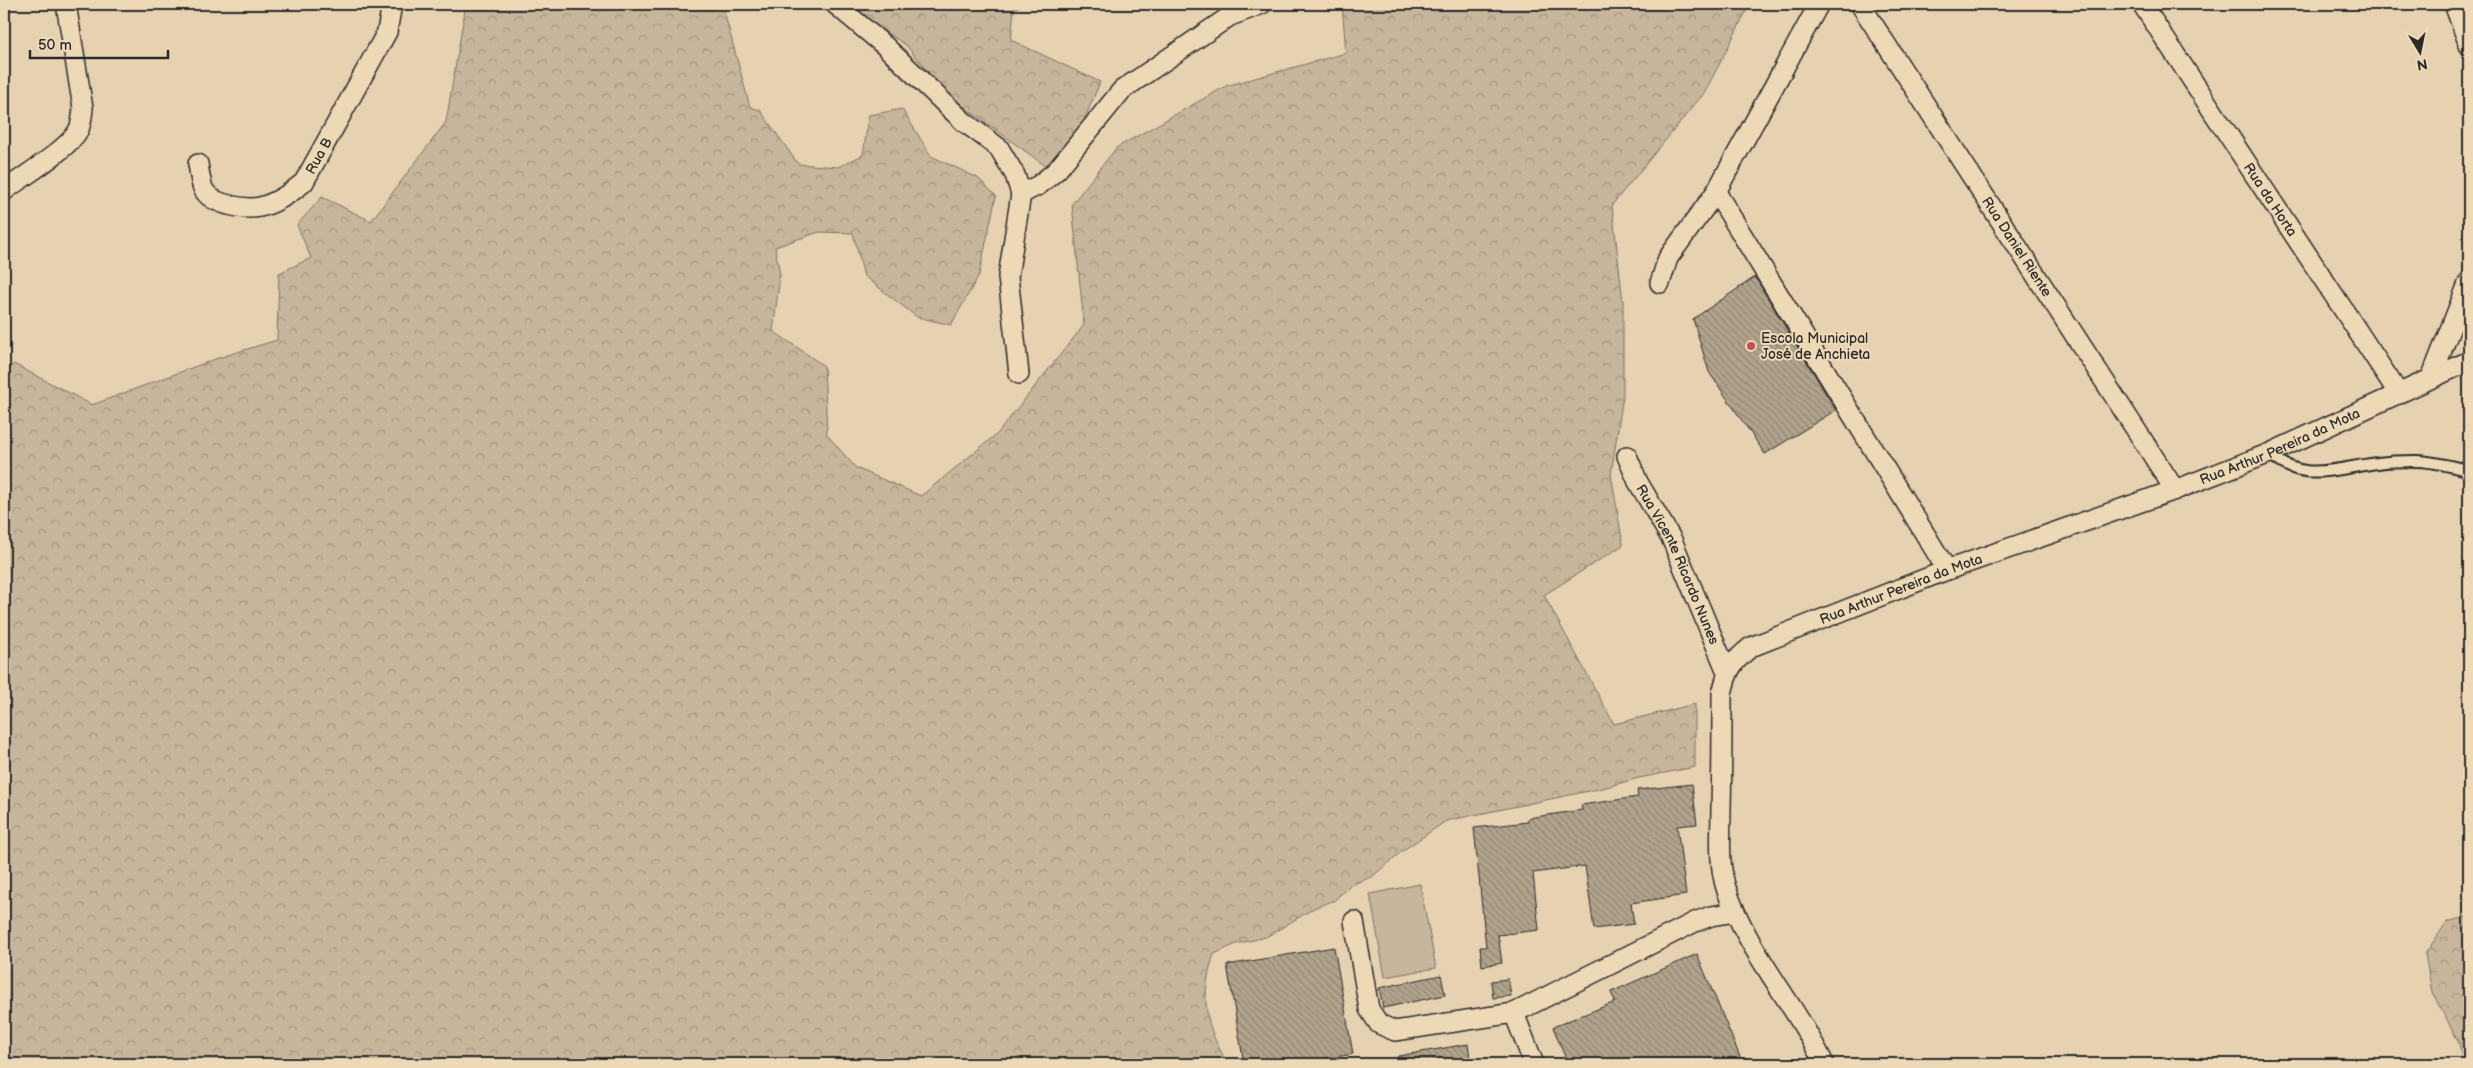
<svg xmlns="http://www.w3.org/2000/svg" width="2473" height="1068" font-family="'Balsamiq Sans',sans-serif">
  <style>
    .forest { fill: url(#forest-crowns); stroke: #7a7064 }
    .garden { fill: #c8b69c; stroke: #7a7064 }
    .building { fill: url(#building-back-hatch); stroke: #2b2b2b }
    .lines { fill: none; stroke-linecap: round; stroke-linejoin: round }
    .service-casing { stroke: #2b2b2b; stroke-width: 14 }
    .minor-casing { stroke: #2b2b2b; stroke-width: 22 }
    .service { stroke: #eed9b7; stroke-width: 10 }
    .minor { stroke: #eed9b7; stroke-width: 19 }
    .poi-dot { fill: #d1495b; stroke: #eed9b7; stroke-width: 2 }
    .labels { text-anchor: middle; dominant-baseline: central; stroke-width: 4; stroke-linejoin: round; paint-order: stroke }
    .street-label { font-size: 14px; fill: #2b2b2b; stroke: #eed9b7 }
    .poi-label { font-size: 14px; fill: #2b2b2b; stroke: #eed9b7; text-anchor: start }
  </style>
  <defs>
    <pattern id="forest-crowns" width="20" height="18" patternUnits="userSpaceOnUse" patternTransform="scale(1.25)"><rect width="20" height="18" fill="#c8b69c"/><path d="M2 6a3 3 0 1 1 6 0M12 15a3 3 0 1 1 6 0" fill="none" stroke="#a3947f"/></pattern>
    <pattern id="building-back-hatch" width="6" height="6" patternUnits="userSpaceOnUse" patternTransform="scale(1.25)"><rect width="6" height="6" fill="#b2a38c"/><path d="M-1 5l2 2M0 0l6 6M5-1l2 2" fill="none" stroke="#918573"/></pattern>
  </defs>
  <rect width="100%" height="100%" fill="#e6d2b1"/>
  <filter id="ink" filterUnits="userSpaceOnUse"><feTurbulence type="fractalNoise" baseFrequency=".02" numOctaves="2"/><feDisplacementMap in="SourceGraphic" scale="10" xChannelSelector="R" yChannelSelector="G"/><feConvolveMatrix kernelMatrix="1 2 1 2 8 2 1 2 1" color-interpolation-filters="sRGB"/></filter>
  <g filter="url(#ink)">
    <path class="forest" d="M466,4H722L750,107L760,110L798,164L838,167L863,155L869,115L902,109L931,156L978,178L996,196L979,275L951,325L917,317L864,276L853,233L819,232L775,247L780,275L773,331L824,366L827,435L856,468L921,496L997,434L1084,325L1072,204L1116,148L1226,86L1346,53L1342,4H1750L1705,92L1612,205L1623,302V396L1611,474L1623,545L1544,595L1614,724L1695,704V767L1639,778L1603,788L1446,821L1402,851L1372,877L1350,885L1335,900L1316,907L1266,937L1236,944L1214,954C1200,997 1204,1025 1228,1064H4V371L14,364L92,405L218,358L277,340L279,273L311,258L297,225L322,197L371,221L446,122Z
      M842,4H1023L1014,9L1011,40L1100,82L1078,135L1047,167L945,93L906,45Z
      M2469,916V1064H2463L2459,1043L2432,992L2425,954L2447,922Z"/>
    <path class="garden" d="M1420,884L1436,968L1385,977L1370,894Z"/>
    <path class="building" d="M1755,277L1836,410L1765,454L1709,372L1693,319Z
      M1692,784L1697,824L1677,826L1686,895L1631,903L1634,924L1594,929L1585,866L1533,873L1539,930L1498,935L1502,963L1482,966L1480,947H1486L1474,828L1528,822V818L1582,810L1581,805L1638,797L1637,790Z
      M1334,947L1353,1054L1296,1064H1244L1227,965Z
      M1697,954L1743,1064H1568L1553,1027L1615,1002L1611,992Z
      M1441,975L1445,995L1383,1008L1379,988Z
      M1508,979L1511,996L1493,998L1491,981Z
      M1468,1044L1471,1064H1398V1056Z"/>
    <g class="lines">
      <defs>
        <path id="service" d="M2270,453C2300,485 2340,467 2378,463C2391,461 2404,461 2416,461C2433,461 2452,467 2469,470"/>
        <g id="minor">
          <path d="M835,4L885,46L963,121L999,148L1015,175L1021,194L1008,277L1019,374"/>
          <path id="s1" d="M1860,4L2175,490"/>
          <path id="s2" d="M2142,4L2399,394"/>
          <path d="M2454,4L2469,45"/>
          <path id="s3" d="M198,164C200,173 200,186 206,193C215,205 247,210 260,207C277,203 291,193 304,182L387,32L392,4"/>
          <path d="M4,191C22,177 67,150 78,131C82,124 82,116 83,108L66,4"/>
          <path d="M1716,192L1947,570"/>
          <path d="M1021,194L1039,185L1057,170L1122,90L1230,16L1262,4"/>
          <path d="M1660,283L1668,258L1716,192L1819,4"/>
          <path d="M2431,378L2469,281"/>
          <path id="s4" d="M1627,456L1638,482L1672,540L1727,672"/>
          <path d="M1354,921L1369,1009L1379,1024L1395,1031L1514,1013L1695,922L1711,916L1735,912"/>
          <path d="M1514,1013L1534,1064"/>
          <path id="s5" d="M1824,1064C1796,1004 1747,952 1726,888C1718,863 1721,834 1721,808C1722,770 1722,732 1722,694C1727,670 1732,662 1751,647L1947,570L2175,490L2270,453L2469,361"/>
        </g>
      </defs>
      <use href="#service" class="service-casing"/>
      <use href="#minor" class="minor-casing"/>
      <use href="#service" class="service"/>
      <use href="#minor" class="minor"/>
    </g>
  </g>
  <circle class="poi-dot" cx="1751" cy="346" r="5"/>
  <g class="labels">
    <g class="street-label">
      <text stroke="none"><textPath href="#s3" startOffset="169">Rua B</textPath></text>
      <text stroke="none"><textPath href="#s2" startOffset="234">Rua da Horta</textPath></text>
      <text stroke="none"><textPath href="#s1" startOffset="289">Rua Daniel Riente</textPath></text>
      <text stroke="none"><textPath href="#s5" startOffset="1019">Rua Arthur Pereira da Mota</textPath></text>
      <text stroke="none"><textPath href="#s4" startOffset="120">Rua Vicente Ricardo Nunes</textPath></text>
      <text stroke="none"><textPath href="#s5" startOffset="614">Rua Arthur Pereira da Mota</textPath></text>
    </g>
    <g class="poi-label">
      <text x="1761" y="338">Escola Municipal<tspan x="1761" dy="16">José de Anchieta</tspan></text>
    </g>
  </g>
  <rect width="2473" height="1068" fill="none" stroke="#eed9b7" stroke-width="20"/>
  <rect x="10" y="10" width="2453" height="1048" fill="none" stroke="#2b2b2b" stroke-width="2" filter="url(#ink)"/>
  <g transform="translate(2420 52) rotate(170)" stroke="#eed9b7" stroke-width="4" paint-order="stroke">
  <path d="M0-4L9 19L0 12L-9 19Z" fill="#2b2b2b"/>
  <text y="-8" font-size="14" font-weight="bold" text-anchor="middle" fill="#2b2b2b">N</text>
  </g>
  <path d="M30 50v8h138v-8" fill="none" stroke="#2b2b2b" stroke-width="2.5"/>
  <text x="38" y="50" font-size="15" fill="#2b2b2b" stroke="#eed9b7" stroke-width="4" paint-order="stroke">50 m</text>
</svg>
